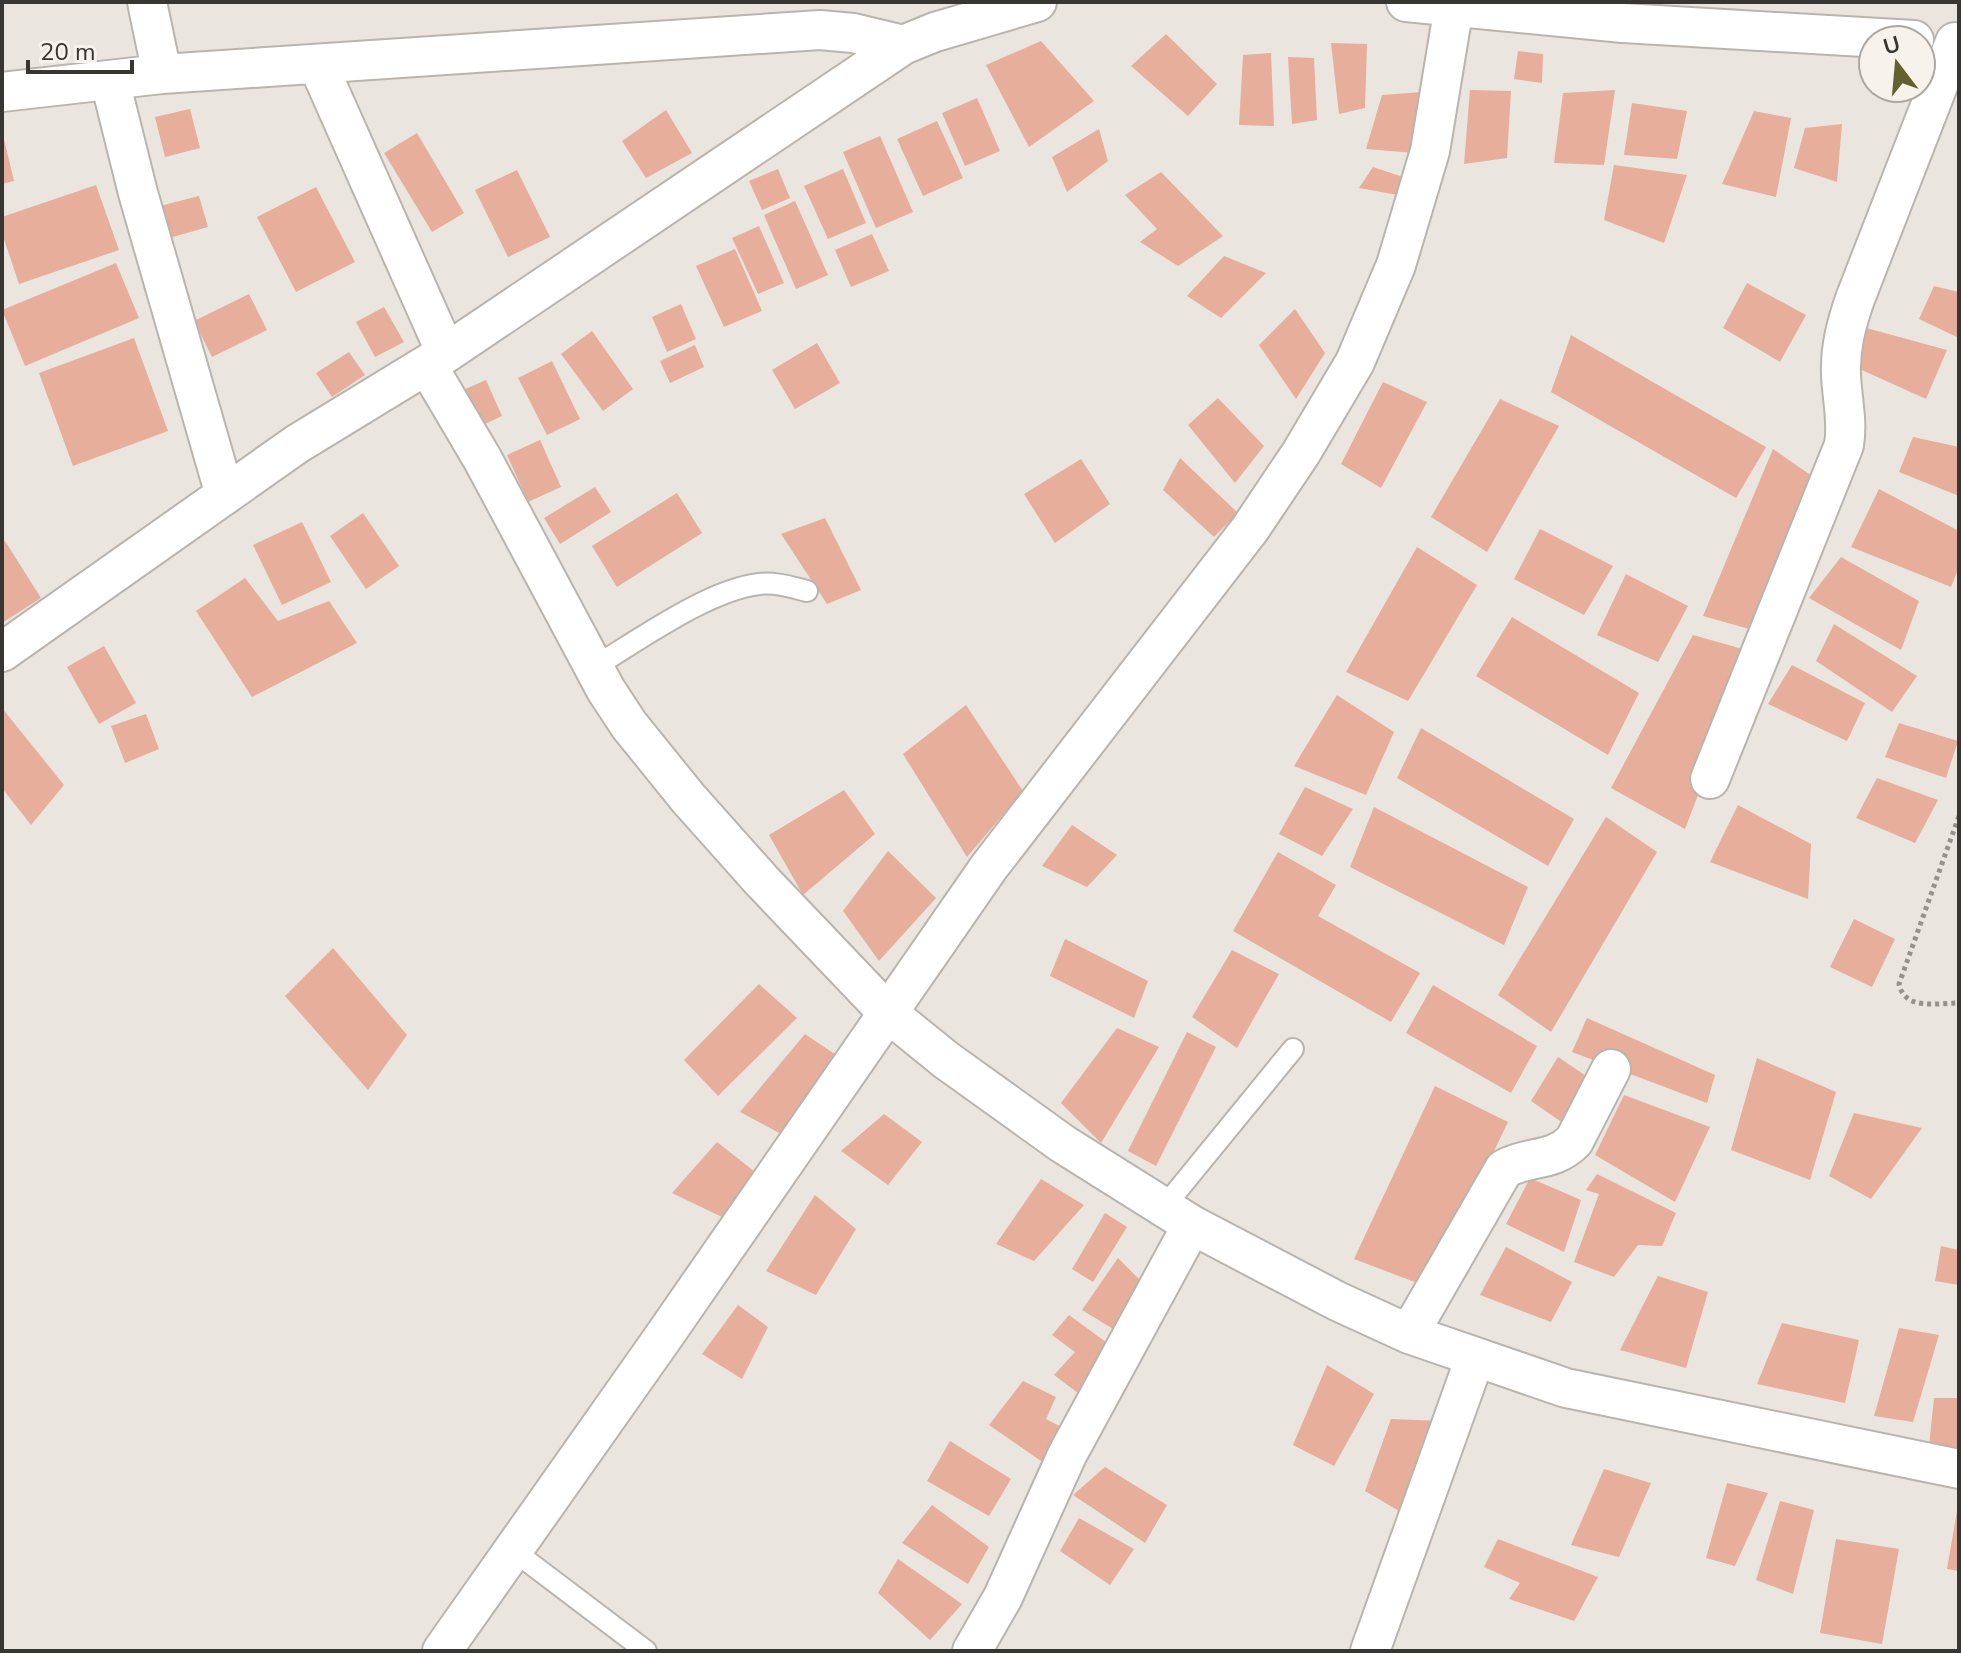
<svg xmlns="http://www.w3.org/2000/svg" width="1961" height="1653" font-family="'Nunito Sans',sans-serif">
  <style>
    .building { fill: #e7ae9b }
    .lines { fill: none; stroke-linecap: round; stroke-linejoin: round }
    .lane-casing { stroke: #b9b4ae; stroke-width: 24 }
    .street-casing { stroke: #b9b4ae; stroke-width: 42 }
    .path { stroke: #95918d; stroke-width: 5; stroke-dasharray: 4 4; stroke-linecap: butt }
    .lane { stroke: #fff; stroke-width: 20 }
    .street { stroke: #fff; stroke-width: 38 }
  </style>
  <rect width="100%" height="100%" fill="#eae5df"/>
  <path class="building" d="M1166,34L1217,84L1188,116L1131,66Z
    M1041,41L1094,101L1029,147L986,65Z
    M1331,43L1367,44L1365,108L1339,114Z
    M1518,51L1543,54L1542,83L1514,79Z
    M1271,53L1274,126L1239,125L1243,55Z
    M1288,57L1314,58L1317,120L1292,124Z
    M1470,90L1511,91L1507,158L1464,164Z
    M1615,90L1604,165L1554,163L1563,93Z
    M1422,92L1415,153L1366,149L1382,95Z
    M977,98L1000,151L965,166L942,113Z
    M1632,103L1687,111L1677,159L1624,155Z
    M190,109L200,148L165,157L155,117Z
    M666,110L692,153L646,178L622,141Z
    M1754,111L1791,118L1776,197L1722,184Z
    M937,121L963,178L923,196L897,139Z
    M1842,124L1837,182L1794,168L1805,128Z
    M1099,129L1108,161L1067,192L1052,157Z
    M2,131L14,181L2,184Z
    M417,133L464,213L432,232L384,153Z
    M880,136L913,212L876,228L843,152Z
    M1614,165L1687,175L1664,243L1604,220Z
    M1373,167L1403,177L1398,195L1359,188Z
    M778,169L790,198L762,210L749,181Z
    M843,169L866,223L828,239L804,186Z
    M517,170L550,237L508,257L475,190Z
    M1161,172L1223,236L1178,266L1140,242L1157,229L1125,195Z
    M96,185L119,250L19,284L2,233V217Z
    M316,187L355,262L296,292L257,217Z
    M199,196L208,227L169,238L160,206Z
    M795,201L828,275L796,289L764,215Z
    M759,226L784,283L758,294L732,238Z
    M872,234L889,271L851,287L835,250Z
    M735,249L762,311L724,327L696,266Z
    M1224,256L1266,273L1221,318L1187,296Z
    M116,263L139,318L25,366L2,310Z
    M1747,283L1806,315L1780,362L1723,328Z
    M1934,286L1959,292V338L1919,319Z
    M249,294L267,330L212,357L194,321Z
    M681,304L696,339L667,352L652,317Z
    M384,307L404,342L375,357L356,322Z
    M1295,309L1325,353L1296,399L1259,345Z
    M1859,326L1947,350L1926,399L1844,362Z
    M592,331L633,389L603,411L561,354Z
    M1571,335L1766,447L1736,498L1551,392Z
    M134,338L168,431L73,466L39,373Z
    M817,343L840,383L795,409L772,370Z
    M695,345L704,367L670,383L660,361Z
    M349,352L365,375L332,397L316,373Z
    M552,361L580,419L547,435L518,378Z
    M486,380L502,416L472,430L456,393Z
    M1383,382L1427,402L1381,488L1341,464Z
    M1218,398L1264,446L1235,483L1188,425Z
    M1500,399L1559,426L1487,552L1431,517Z
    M1913,437L1959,447V496L1899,472Z
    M540,440L561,487L528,502L507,455Z
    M1773,449L1825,485L1760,632L1703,616Z
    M1180,458L1238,513L1214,537L1163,490Z
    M1081,459L1110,504L1055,543L1024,494Z
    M595,487L611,512L560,544L544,518Z
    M1879,489L1959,531V567L1951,587L1851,547Z
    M677,493L702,533L617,587L592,546Z
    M363,513L399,566L366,589L330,536Z
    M825,518L861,590L827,604L781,534Z
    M302,522L331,582L282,605L253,545Z
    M1540,529L1613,566L1584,615L1514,579Z
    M5,541L41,598L2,623V543Z
    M1417,547L1477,585L1408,701L1346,672Z
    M1841,557L1919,601L1901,650L1809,598Z
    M1626,574L1688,606L1658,662L1597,635Z
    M245,578L278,621L329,601L357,643L252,697L196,611Z
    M1512,617L1639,693L1608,755L1476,676Z
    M1834,624L1917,676L1892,712L1816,661Z
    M1693,635L1753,652L1685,829L1611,788Z
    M104,646L136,703L99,724L67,667Z
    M1792,665L1865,703L1847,741L1768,704Z
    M1337,695L1394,732L1366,795L1294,766Z
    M966,705L1023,791L967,857L903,754Z
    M2,708L64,785L31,825L2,788Z
    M146,714L159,749L125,763L111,726Z
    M1899,723L1958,741L1946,778L1885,757Z
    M1421,728L1574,819L1548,866L1397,778Z
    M1877,778L1938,800L1915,843L1856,818Z
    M1305,787L1353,809L1322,856L1279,834Z
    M844,790L875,834L803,895L769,835Z
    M1738,805L1811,844L1808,899L1710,862Z
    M1374,807L1528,887L1504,945L1350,867Z
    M1606,817L1657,852L1551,1032L1498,995Z
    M1072,825L1117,855L1087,887L1042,866Z
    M888,851L936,898L879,961L843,911Z
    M1278,852L1336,885L1318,916L1420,973L1391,1022L1233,931Z
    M1854,919L1895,939L1872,987L1830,967Z
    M1065,939L1148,981L1134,1018L1050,976Z
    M333,948L407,1035L368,1090L285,996Z
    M1232,950L1279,974L1237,1048L1192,1017Z
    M759,984L797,1018L718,1096L684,1060Z
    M1433,985L1537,1046L1511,1093L1406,1033Z
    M1587,1018L1715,1075L1707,1103L1572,1052Z
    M1117,1028L1159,1047L1101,1143L1061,1103Z
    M1187,1032L1216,1047L1156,1166L1128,1151Z
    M805,1034L851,1065L783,1135L740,1112Z
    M1558,1057L1592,1080L1566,1125L1531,1101Z
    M1757,1058L1836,1092L1810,1180L1731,1150Z
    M1435,1086L1508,1122L1428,1287L1354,1259Z
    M1624,1095L1710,1127L1675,1202L1595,1155Z
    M1854,1113L1922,1128L1871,1199L1829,1176Z
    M884,1114L922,1142L888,1185L841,1151Z
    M717,1142L759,1175L722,1217L672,1193Z
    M1597,1174L1676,1213L1662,1246L1638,1245L1614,1277L1574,1262L1599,1194L1586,1190Z
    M1530,1178L1581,1200L1564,1252L1506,1224Z
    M1041,1179L1084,1205L1034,1261L996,1244Z
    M815,1195L856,1229L816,1295L766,1271Z
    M1105,1213L1127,1227L1093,1282L1072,1269Z
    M1941,1246L1959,1250V1285L1935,1281Z
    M1506,1247L1572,1282L1551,1322L1480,1295Z
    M1118,1258L1152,1292L1123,1335L1082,1310Z
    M1658,1276L1708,1292L1686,1368L1620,1350Z
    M738,1305L768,1327L742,1379L702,1354Z
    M1069,1315L1114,1348L1078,1393L1054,1375L1075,1352L1052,1335Z
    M1782,1323L1859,1340L1845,1403L1757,1384Z
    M1899,1328L1939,1335L1913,1422L1874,1416Z
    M1327,1365L1374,1394L1334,1466L1293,1445Z
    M1023,1381L1056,1397L1046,1419L1069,1431L1044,1463L989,1425Z
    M1934,1398H1959V1451L1929,1446Z
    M1391,1419L1443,1421L1399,1511L1365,1491Z
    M950,1441L1011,1479L989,1516L927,1481Z
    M1105,1467L1167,1505L1145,1543L1073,1495Z
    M1604,1469L1651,1483L1619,1557L1571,1545Z
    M1727,1483L1768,1493L1735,1566L1706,1558Z
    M1780,1501L1814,1510L1793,1594L1756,1580Z
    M932,1505L989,1547L968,1584L902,1543Z
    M1957,1511H1959V1571L1947,1569Z
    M1079,1518L1134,1549L1110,1585L1060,1551Z
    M1498,1539L1598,1577L1574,1621L1509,1599L1520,1583L1484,1567Z
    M1836,1539L1899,1549L1882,1644L1820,1633Z
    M898,1559L962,1604L930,1640L878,1593Z"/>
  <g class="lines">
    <defs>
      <path id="lane" d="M594,667C639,640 708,590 759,584C775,582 791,587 807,591
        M1164,1207L1293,1049
        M514,1551L646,1651"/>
      <path id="street" d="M147,2L162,74
        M1406,2L1623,23L1914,40
        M318,65L446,353
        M110,81L138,193L225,495
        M2,92L162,74L820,30L853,33L903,45
        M427,365L483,460L606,690L629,725L688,798L762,881L888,1013L946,1060L1063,1144L1192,1225L1337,1301L1409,1334L1566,1388L1959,1469
        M2,652L297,444L446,353L903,45L935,32L1037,2
        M1710,779L1844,445C1848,421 1842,399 1841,375C1840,348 1846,325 1855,299L1955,42
        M1409,1334L1504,1169C1529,1155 1552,1163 1574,1141L1611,1069
        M442,1651L662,1339L989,867L1250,529L1301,453L1355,362L1396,265L1430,151L1454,6
        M972,1651L1003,1597L1067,1455L1192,1225
        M1370,1651L1475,1358"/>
    </defs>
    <use href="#lane" class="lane-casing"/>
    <use href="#street" class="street-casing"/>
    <path class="path" d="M1959,816L1899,984C1905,1011 1936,1003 1959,1003"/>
    <use href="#lane" class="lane"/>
    <use href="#street" class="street"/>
  </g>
  <rect width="1961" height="1653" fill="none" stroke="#383633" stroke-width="8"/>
  <g transform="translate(1897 64) rotate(344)"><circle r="38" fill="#f7f2ec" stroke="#aba7a2" stroke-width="2"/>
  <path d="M0-6L14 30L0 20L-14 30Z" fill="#63622f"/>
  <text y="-12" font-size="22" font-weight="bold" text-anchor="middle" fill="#383633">U</text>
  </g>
  <path d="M28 60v12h104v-12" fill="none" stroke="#383633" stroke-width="4"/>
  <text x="40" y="60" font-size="24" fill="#383633" stroke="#f7f2ec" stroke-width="6" paint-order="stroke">20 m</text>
</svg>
